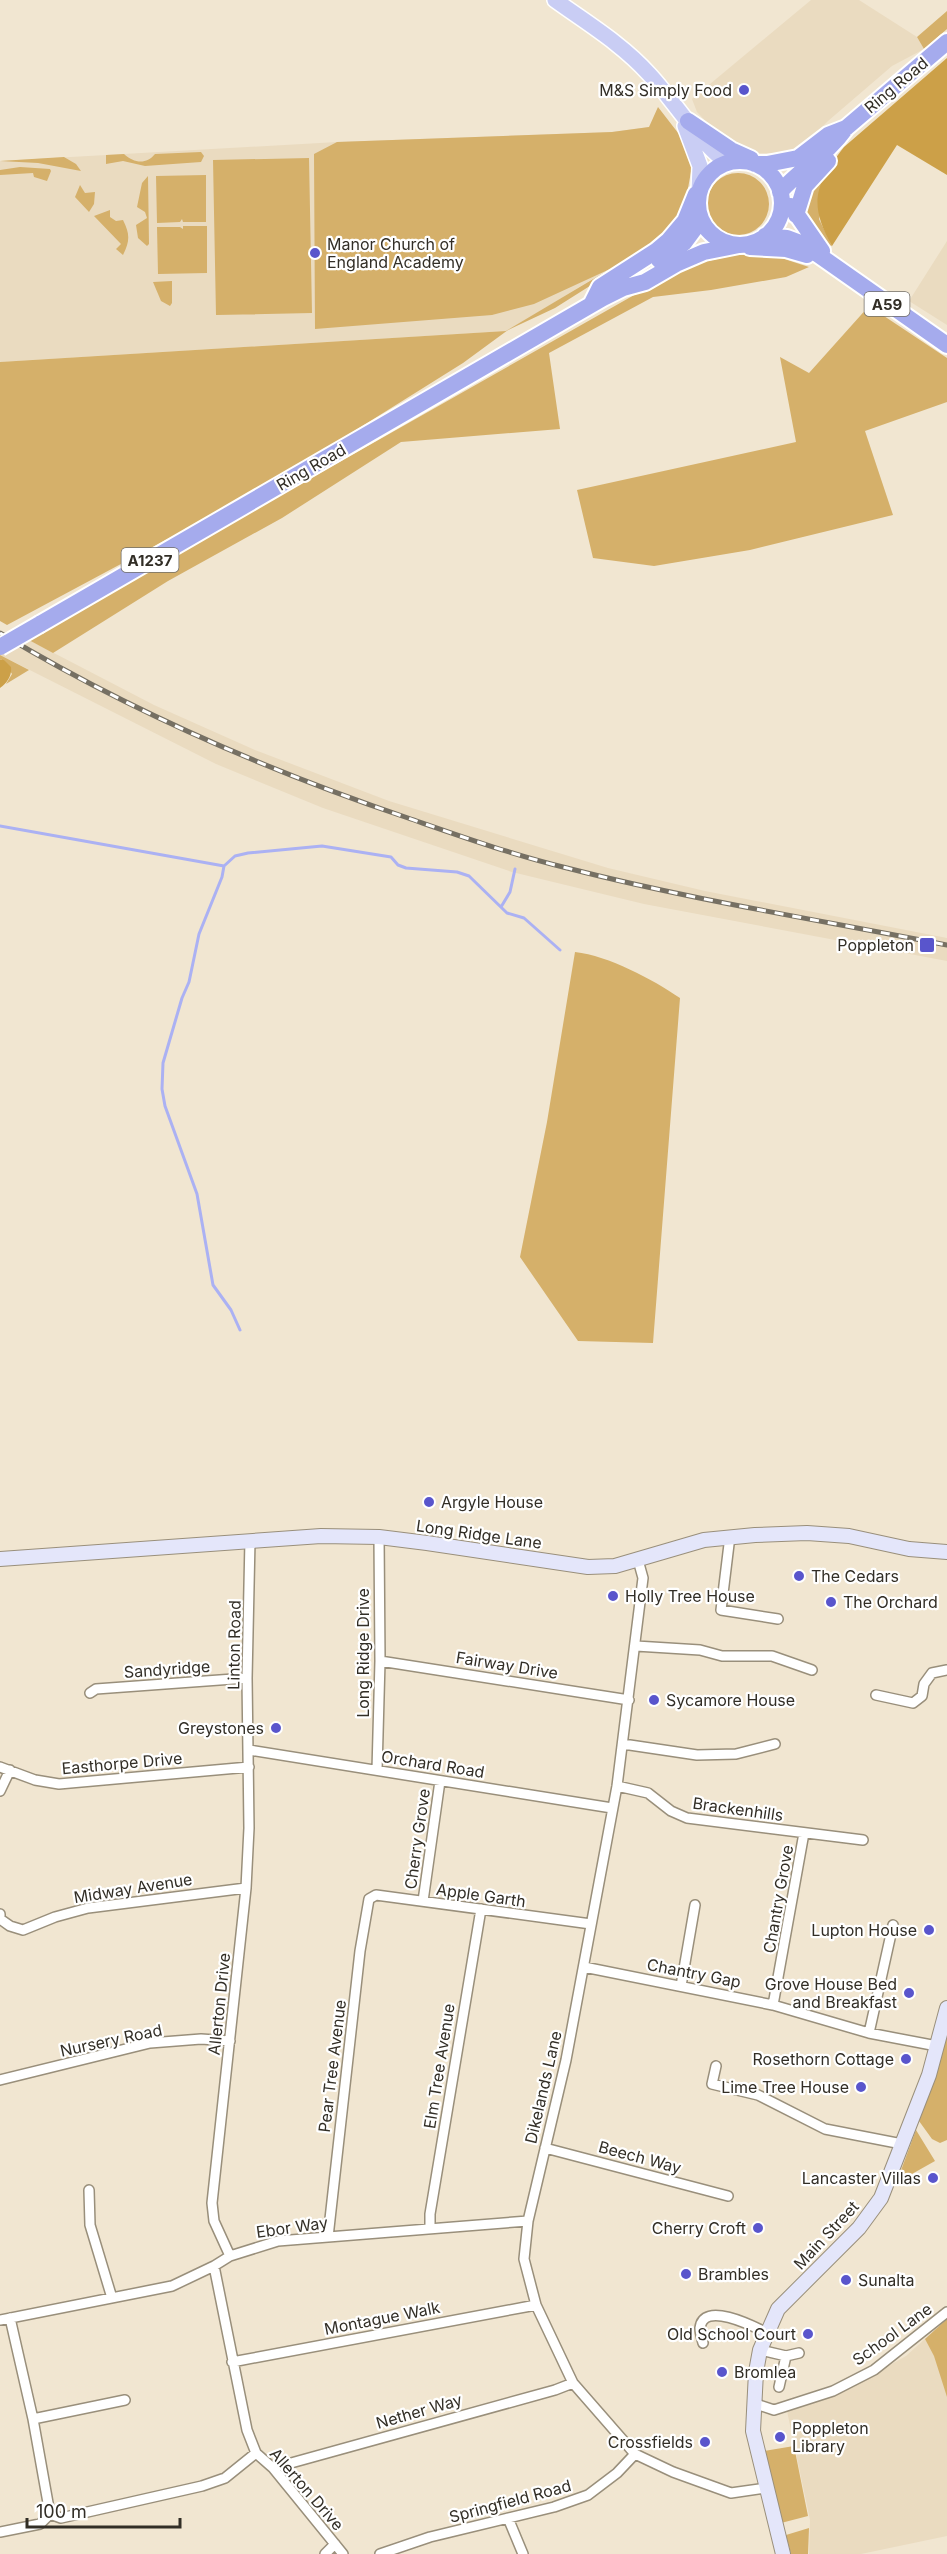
<svg xmlns="http://www.w3.org/2000/svg" width="947" height="2554" font-family="Inter,sans-serif">
  <style>
    .built { fill: #eadbc0 }
    .green { fill: #d5b06a }
    .forest { fill: #cca048 }
    .lines { fill: none; stroke-linecap: round; stroke-linejoin: round }
    .stream { stroke: #abb1f3; stroke-width: 3 }
    .street-casing { stroke: #998f7b; stroke-width: 12 }
    .secondary-casing { stroke: #998f7b; stroke-width: 16 }
    .primary-casing { stroke: #fff; stroke-width: 18 }
    .highway-casing { stroke: #fff; stroke-width: 20 }
    .street { stroke: #fff; stroke-width: 9 }
    .secondary { stroke: #e4e6fa; stroke-width: 14 }
    .primary { stroke: #c9cdf4; stroke-width: 15 }
    .highway { stroke: #a5abed; stroke-width: 16 }
    .rail-casing { stroke: #767063; stroke-width: 5 }
    .rail { stroke: #fff; stroke-width: 3; stroke-dasharray: 9; stroke-linecap: butt }
    .highway-bridge-casing { stroke: #fff; stroke-width: 20; stroke-linecap: butt }
    .highway-bridge { stroke: #a5abed; stroke-width: 16 }
    .poi-dot { fill: #5955cc; stroke: #fff; stroke-width: 2 }
    .labels { text-anchor: middle; dominant-baseline: central; stroke-width: 4.5; stroke-linejoin: round; paint-order: stroke }
    .shield { fill: #fff; stroke: #706d67; stroke-width: 1.5 }
    .shield-label { font-size: 15px; font-weight: bold; fill: #322e26 }
    .street-label { font-size: 16px; fill: #322e26; stroke: #fff }
    .poi-label { font-size: 16px; fill: #322e26; stroke: #fff; text-anchor: end }
  </style>
  <rect width="100%" height="100%" fill="#f1e6d1"/>
  <path class="built" d="M811,0H859L917,37L924,49L892,66L828,121L803,146L783,153H756L719,135L697,112L692,99Z
    M649,127L617,264L507,331L0,362V161L337,142L612,132Z
    M947,241V325L909,301Z
    M27,639L154,705L255,750L389,801L608,868L705,891L947,938V961L644,904L512,872L323,808L216,764L0,655Z
    M947,2319V2536L861,2554H809L810,2520L787,2411L849,2388L906,2356Z"/>
  <path class="green" d="M947,11V29L924,49L917,37Z
    M658,107L682,138L692,166L687,194L676,220L642,253L555,308L508,330L463,363L340,440L203,520L7,625L0,621V362L506,331L610,269L534,304L492,315L315,329L314,154L337,142L612,132L649,127Z
    M201,152L204,156L201,162L145,166L123,161L106,164V155L124,154C134,163 146,165 155,154Z
    M64,157L76,164L81,171L38,163L0,161Z
    M309,158L312,313L216,315L213,160Z
    M832,163L819,219L832,246C808,240 806,219 803,197Z
    M20,167L50,169L51,171L47,181L34,177L33,173L0,175V170Z
    M707 204a31 31 0 1 1 62 0a31 31 0 1 1-62 0Z
    M206,175V222H183L182,219L180,222L157,223L156,176Z
    M148,176L149,244L147,246L138,238L136,225L147,218L145,212L137,207L142,183Z
    M80,185L85,193L95,192L94,204L89,212L75,197Z
    M110,210V217L116,221L123,220C130,234 130,241 123,255L116,249L121,244L94,216Z
    M183,226H207V273L158,274L157,227H180L183,229Z
    M736,255H772L809,267L786,277L711,290L653,297L549,353L560,429L401,442L282,518L168,581L53,653L27,639L666,277L703,262Z
    M172,281V303L170,306L161,301L153,282Z
    M869,306L947,358V402L865,431L893,515L750,550L654,566L593,558L577,490L796,442L780,357L809,373Z
    M0,655L29,670L6,684L12,674L3,659L0,660Z
    M575,952C609,956 652,979 680,998L653,1343L578,1341L520,1257L547,1122Z
    M947,2036V2140L940,2143L932,2139L919,2121L934,2080Z
    M916,2130L935,2161L903,2179L900,2173Z
    M947,2319V2397L934,2356L925,2339Z
    M794,2446L808,2516L781,2523L764,2451Z
    M809,2528L808,2554H791L786,2535Z"/>
  <path class="forest" d="M947,58V175L897,145L832,246C808,203 815,185 844,147Z
    M3,659L11,667C12,676 7,683 0,688V660Z"/>
  <g class="lines">
    <path class="stream" d="M0,826L224,866L235,856L248,853L322,846L391,857L398,865L406,868L457,872L469,876L507,913L524,918L560,950
      M224,866L222,877L199,934L189,982L182,998L163,1063L162,1089L165,1106L197,1194L213,1285L231,1310L240,1330
      M501,907L510,892L515,869"/>
    <defs>
      <path id="street" d="M730,1536L721,1610L778,1619
        M638,1560L643,1578L617,1786L566,2060L528,2221L524,2259L536,2305L573,2383L635,2454L673,2472L731,2493L766,2488
        M636,1646L700,1650L722,1656H772L812,1670
        M380,1661L629,1700
        M90,1693L96,1689L247,1678
        M876,1695L913,1703L922,1696L924,1684L932,1673L947,1670
        M623,1744L697,1755L736,1754L775,1744
        M249,1750L612,1808
        M0,1767L35,1780L59,1784L249,1767
        M377,1770L380,1661L379,1537
        M617,1786L648,1793L671,1811L687,1818L863,1840
        M0,1791L10,1770
        M423,1901L440,1781
        M0,1914V1919L10,1926L23,1930L55,1917L88,1908L246,1888
        M584,1967L773,2005L869,2033L937,2046
        M681,1986L695,1905
        M773,2005L804,1833
        M869,2033L893,1925
        M716,2066L712,2084L758,2095L825,2129L902,2144
        M0,2080L150,2043L201,2039L230,2041
        M545,2148L728,2196
        M89,2190L90,2225L112,2298
        M430,2228V2214L481,1909
        M328,2237L360,1951L369,1899L376,1895L591,1924
        M230,2256L214,2221L212,2203L246,1888L249,1828L247,1678L250,1540
        M214,2266L247,2430L256,2453L273,2468L343,2554
        M10,2318L33,2419L50,2514L61,2518L202,2486L225,2478L256,2453
        M0,2320L172,2286L214,2266L230,2256L278,2241L528,2221
        M703,2343C702,2339 700,2333 700,2328C703,2300 755,2327 767,2333
        M760,2350L786,2356L779,2387
        M786,2356L799,2353
        M232,2362L536,2305
        M753,2403L774,2410L833,2391L874,2370L947,2312
        M33,2419L125,2400
        M273,2468L555,2390L573,2383
        M508,2518L523,2554
        M0,2532L40,2524L50,2514
        M325,2554L335,2544
        M380,2554L430,2537L554,2507L588,2495L617,2473L635,2454"/>
      <path id="secondary" d="M0,1559L321,1536L379,1537L427,1543L588,1567L615,1566L704,1540L755,1535L807,1533L849,1536L909,1549L947,1552
        M783,2554L753,2431L756,2372L760,2350L778,2309L859,2228L881,2198L929,2075L947,2008"/>
      <path id="primary" d="M555,0C587,23 622,44 649,74C676,103 696,139 727,163
        M685,126L700,166L699,192"/>
      <path id="highway" d="M688,121L731,150L751,159
        M698 203a42 42 0 1 1 84 0a42 42 0 1 1-84 0Z
        M755,164H767L798,158L828,135L846,128
        M780,192C801,168 828,154 846,128L947,42
        M791,206L822,251
        M796,215L805,186L828,161
        M765,236L787,238L803,244L947,345
        M750,247L786,249L807,255
        M659,260L684,243L701,220
        M591,305L600,287L656,251L669,240L685,221L696,194
        M40,624L603,298L623,288L645,282L676,264L704,252L739,245"/>
    </defs>
    <use href="#street" class="street-casing"/>
    <use href="#secondary" class="secondary-casing"/>
    <use href="#primary" class="primary-casing"/>
    <use href="#highway" class="highway-casing"/>
    <use href="#street" class="street"/>
    <use href="#secondary" class="secondary"/>
    <use href="#primary" class="primary"/>
    <use href="#highway" class="highway"/>
    <defs>
      <path id="rail" d="M0,633C128,710 266,770 408,818C460,836 513,855 567,868C692,900 820,920 947,945"/>
    </defs>
    <use href="#rail" class="rail-casing"/>
    <use href="#rail" class="rail"/>
    <defs>
      <path id="highway-bridge" d="M0,647L40,624"/>
    </defs>
    <use href="#highway-bridge" class="highway-bridge-casing"/>
    <use href="#highway-bridge" class="highway-bridge"/>
  </g>
  <g class="poi-dot">
    <circle cx="744" cy="90" r="6"/>
    <circle cx="315" cy="253" r="6"/>
    <rect x="919" y="937" width="16" height="16" rx="3"/>
    <circle cx="429" cy="1502" r="6"/>
    <circle cx="799" cy="1576" r="6"/>
    <circle cx="613" cy="1596" r="6"/>
    <circle cx="831" cy="1602" r="6"/>
    <circle cx="654" cy="1700" r="6"/>
    <circle cx="276" cy="1728" r="6"/>
    <circle cx="929" cy="1930" r="6"/>
    <circle cx="909" cy="1993" r="6"/>
    <circle cx="906" cy="2059" r="6"/>
    <circle cx="861" cy="2087" r="6"/>
    <circle cx="933" cy="2178" r="6"/>
    <circle cx="758" cy="2228" r="6"/>
    <circle cx="686" cy="2274" r="6"/>
    <circle cx="846" cy="2280" r="6"/>
    <circle cx="808" cy="2334" r="6"/>
    <circle cx="722" cy="2372" r="6"/>
    <circle cx="780" cy="2437" r="6"/>
    <circle cx="705" cy="2442" r="6"/>
  </g>
  <g class="labels">
    <g class="shield">
      <rect x="864.5" y="292" width="45" height="24" rx="4.5"/>
      <rect x="121.5" y="548" width="57" height="24" rx="4.5"/>
    </g>
    <g class="shield-label">
      <text x="887" y="304">A59</text>
      <text x="150" y="560">A1237</text>
    </g>
    <g class="street-label">
      <text transform="translate(896 85) rotate(-40)">Ring Road</text>
      <text transform="translate(311 467) rotate(-30)">Ring Road</text>
      <text transform="translate(479 1534) rotate(8)">Long Ridge Lane</text>
      <text transform="translate(234 1645) rotate(-89)">Linton Road</text>
      <text transform="translate(363 1653) rotate(-90)">Long Ridge Drive</text>
      <text transform="translate(507 1665) rotate(9)">Fairway Drive</text>
      <text transform="translate(167 1669) rotate(-4)">Sandyridge</text>
      <text transform="translate(122 1763) rotate(-5)">Easthorpe Drive</text>
      <text transform="translate(433 1764) rotate(9)">Orchard Road</text>
      <text transform="translate(738 1809) rotate(8)">Brackenhills</text>
      <text transform="translate(417 1839) rotate(-82)">Cherry Grove</text>
      <text transform="translate(133 1888) rotate(-9)">Midway Avenue</text>
      <text transform="translate(481 1895) rotate(8)">Apple Garth</text>
      <text transform="translate(778 1899) rotate(-80)">Chantry Grove</text>
      <text transform="translate(694 1973) rotate(11)">Chantry Gap</text>
      <text transform="translate(219 2004) rotate(-84)">Allerton Drive</text>
      <text transform="translate(111 2040) rotate(-12)">Nursery Road</text>
      <text transform="translate(332 2066) rotate(-83)">Pear Tree Avenue</text>
      <text transform="translate(439 2066) rotate(-81)">Elm Tree Avenue</text>
      <text transform="translate(543 2087) rotate(-77)">Dikelands Lane</text>
      <text transform="translate(640 2157) rotate(15)">Beech Way</text>
      <text transform="translate(292 2227) rotate(-8)">Ebor Way</text>
      <text transform="translate(826 2235) rotate(-47)">Main Street</text>
      <text transform="translate(382 2318) rotate(-11)">Montague Walk</text>
      <text transform="translate(892 2334) rotate(-36)">School Lane</text>
      <text transform="translate(419 2411) rotate(-16)">Nether Way</text>
      <text transform="translate(307 2489) rotate(49)">Allerton Drive</text>
      <text transform="translate(510 2501) rotate(-15)">Springfield Road</text>
    </g>
    <g class="poi-label">
      <text x="732" y="90">M&amp;S Simply Food</text>
      <text x="327" y="244" text-anchor="start">Manor Church of<tspan x="327" dy="18">England Academy</tspan></text>
      <text x="914" y="945">Poppleton</text>
      <text x="441" y="1502" text-anchor="start">Argyle House</text>
      <text x="811" y="1576" text-anchor="start">The Cedars</text>
      <text x="625" y="1596" text-anchor="start">Holly Tree House</text>
      <text x="843" y="1602" text-anchor="start">The Orchard</text>
      <text x="666" y="1700" text-anchor="start">Sycamore House</text>
      <text x="264" y="1728">Greystones</text>
      <text x="917" y="1930">Lupton House</text>
      <text x="897" y="1984">Grove House Bed<tspan x="897" dy="18">and Breakfast</tspan></text>
      <text x="894" y="2059">Rosethorn Cottage</text>
      <text x="849" y="2087">Lime Tree House</text>
      <text x="921" y="2178">Lancaster Villas</text>
      <text x="746" y="2228">Cherry Croft</text>
      <text x="698" y="2274" text-anchor="start">Brambles</text>
      <text x="858" y="2280" text-anchor="start">Sunalta</text>
      <text x="796" y="2334">Old School Court</text>
      <text x="734" y="2372" text-anchor="start">Bromlea</text>
      <text x="792" y="2428" text-anchor="start">Poppleton<tspan x="792" dy="18">Library</tspan></text>
      <text x="693" y="2442">Crossfields</text>
    </g>
  </g>
  <path d="M27 2518v9h153v-9" fill="none" stroke="#322e26" stroke-width="3"/>
  <text x="36" y="2518" font-size="18" fill="#322e26" stroke="#ffffff" stroke-width="4.5" paint-order="stroke">100 m</text>
</svg>
